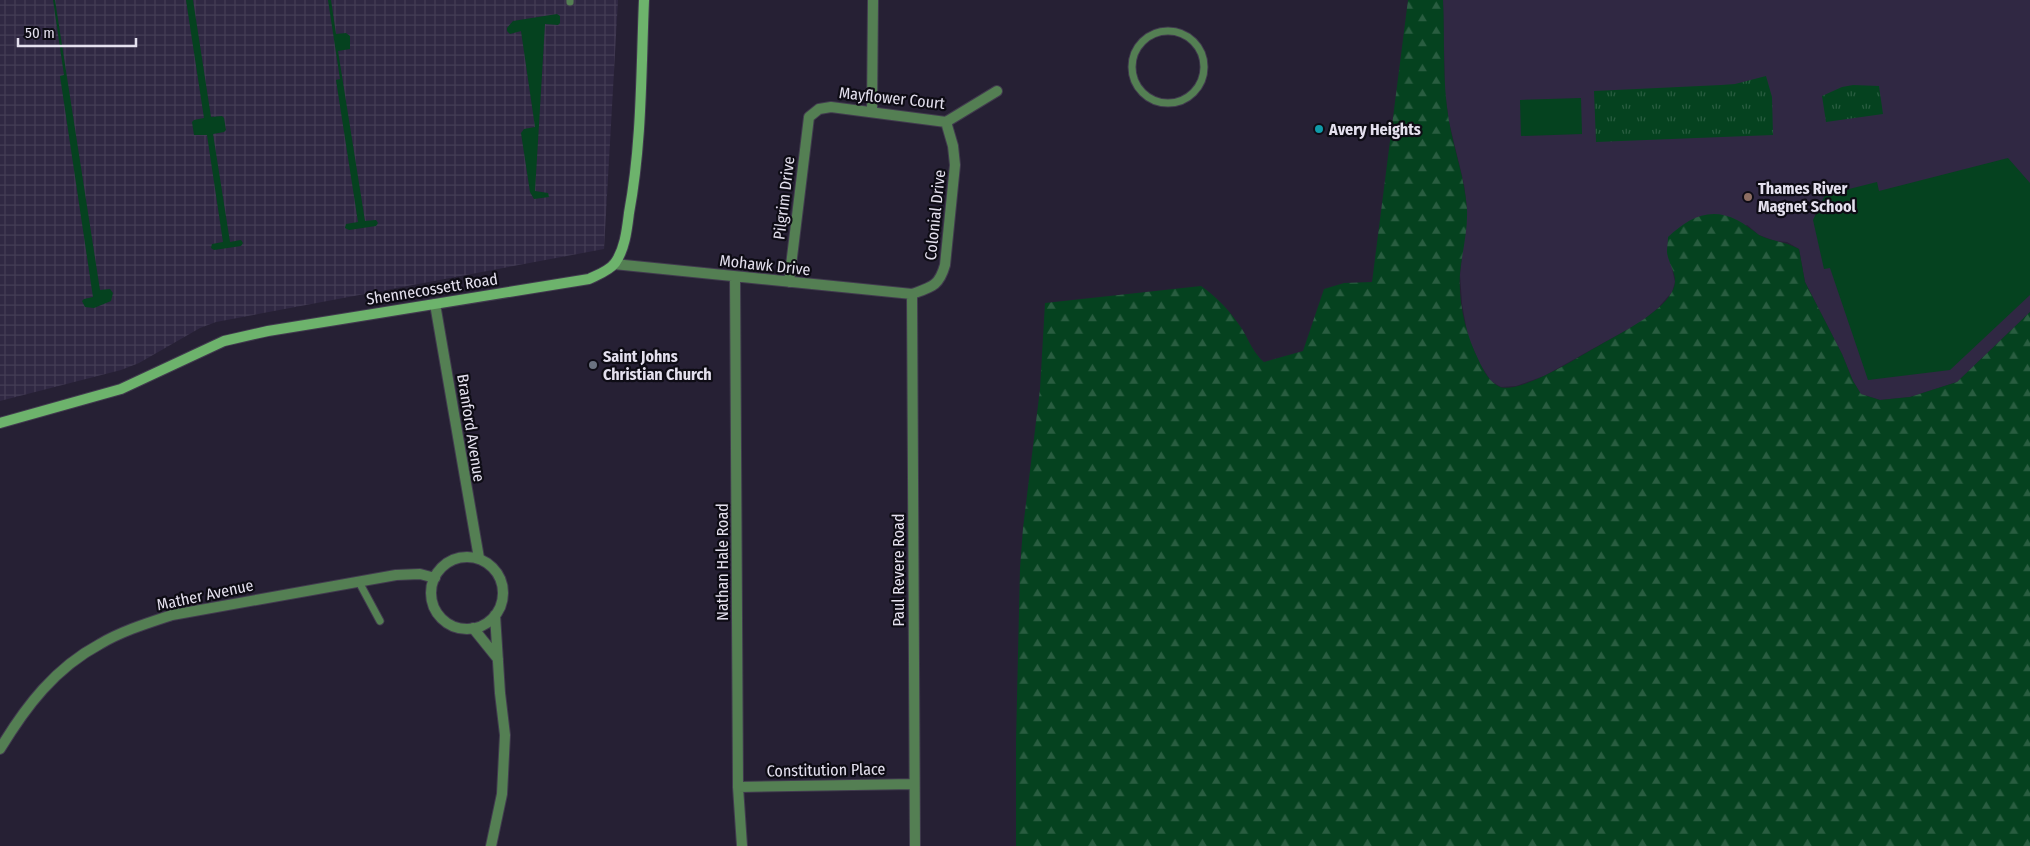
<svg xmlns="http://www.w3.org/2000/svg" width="2030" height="846" font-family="'Fira Sans Condensed',sans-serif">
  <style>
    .built { fill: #302843 }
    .industrial { fill: url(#industrial-grid) }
    .grass { fill: #05421f }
    .forest { fill: url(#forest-firs) }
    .park { fill: url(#park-tufts) }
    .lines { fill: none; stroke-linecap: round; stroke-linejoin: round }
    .lane-casing { stroke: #413b4e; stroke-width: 9 }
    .street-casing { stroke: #413b4e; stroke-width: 12 }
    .secondary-casing { stroke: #413b4e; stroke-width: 12 }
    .lane { stroke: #547f53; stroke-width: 7 }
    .street { stroke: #547f53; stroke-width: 10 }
    .secondary { stroke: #6db36c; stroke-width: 10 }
    .culture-dot { fill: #0f9aa8; stroke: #0e0c15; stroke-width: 2 }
    .education-dot { fill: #8d6e63; stroke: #0e0c15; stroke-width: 2 }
    .worship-dot { fill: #6b7280; stroke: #0e0c15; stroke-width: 2 }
    .labels { text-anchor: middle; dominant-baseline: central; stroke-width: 4.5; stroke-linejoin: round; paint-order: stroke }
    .street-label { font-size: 16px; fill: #e4e0ee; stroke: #0e0c15 }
    .poi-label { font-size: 16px; font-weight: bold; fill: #e4e0ee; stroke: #0e0c15; text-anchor: start }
  </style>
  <defs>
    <pattern id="industrial-grid" width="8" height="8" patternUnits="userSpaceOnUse" patternTransform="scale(1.25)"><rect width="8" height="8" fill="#302843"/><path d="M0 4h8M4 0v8" fill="none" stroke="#443d55"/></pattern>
    <pattern id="forest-firs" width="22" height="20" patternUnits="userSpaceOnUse" patternTransform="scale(1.25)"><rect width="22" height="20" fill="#05421f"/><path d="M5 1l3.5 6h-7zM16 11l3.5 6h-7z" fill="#295d40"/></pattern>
    <pattern id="park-tufts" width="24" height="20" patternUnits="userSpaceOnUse" patternTransform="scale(1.25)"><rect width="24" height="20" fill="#05421f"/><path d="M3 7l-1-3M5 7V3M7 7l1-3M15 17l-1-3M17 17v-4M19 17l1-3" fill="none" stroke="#295d40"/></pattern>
  </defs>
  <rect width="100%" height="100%" fill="#262034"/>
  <path class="built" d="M1443,0H2030V312L1957,382L1910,397L1880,400L1861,394L1853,381L1842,354L1805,282L1799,249L1787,242L1775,241L1759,235L1747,225L1672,269L1675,282L1672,292L1658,308L1641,322L1544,376L1516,386L1501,387L1491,381L1480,364L1468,337L1462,304L1460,275L1467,209L1464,184L1449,122L1445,93Z"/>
  <path class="industrial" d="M0,0H618L604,249L216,322L200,328L139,363L121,370L0,401Z"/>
  <path class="grass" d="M53,0H55L100,290L110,289L113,293L111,301L94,308L85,307L82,301L84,299L93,297L60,76L64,75Z
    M186,0H193L211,117L222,116L224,118L226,130L224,132L213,134L230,242L241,240L243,243L241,246L214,250L211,248L212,244L223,242L207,135H194L192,122L194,120L204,118Z
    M328,0H331L336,34L346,33L350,36V49L338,51L365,221L376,220L378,223L376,226L349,230L345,228L346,224L358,222L336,80L340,79Z
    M557,14L560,16V23L558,25L545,24L535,191L548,193L549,197L534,199L530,192L521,133L524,129L535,127L521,31L510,34L507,31V28L513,21Z
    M1581,98L1582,134L1521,136L1520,100Z
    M2008,158L2030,183V295L1950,370L1868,380L1830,268L1824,269L1813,220L1825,195L1877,182L1879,191Z"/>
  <path class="forest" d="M1408,0H1443C1445,40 1442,81 1449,121C1454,150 1465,179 1467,209C1468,231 1462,252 1460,273C1458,303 1466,335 1479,361C1483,370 1490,383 1500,387C1521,394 1580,356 1600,345C1619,334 1675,307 1675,281C1675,271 1668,262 1667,252C1667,247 1668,242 1668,237C1688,218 1710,206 1737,220C1745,224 1752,230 1759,235C1773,242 1785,241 1799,249L1805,282L1842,354L1853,381L1861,394L1880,400L1910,397L1957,382L2030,312V846H1016V741L1020,568L1023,528L1040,389L1045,303L1201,286C1217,297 1231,312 1242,329C1249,340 1253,353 1264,362L1303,351L1324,289L1344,283L1372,282Z"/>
  <path class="park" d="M1766,76L1772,97L1773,135L1596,142L1594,91L1721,85L1735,84Z
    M1853,85L1879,86L1883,114L1826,122L1822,96L1842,87Z"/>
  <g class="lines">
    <defs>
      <path id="lane" d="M570,2V0
        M1132 67a36 36 0 1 1 72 0a36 36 0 1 1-72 0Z
        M359,582L380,621"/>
      <path id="street" d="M872,112L873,0
        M614,264L912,294C932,287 939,286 945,265L955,165L953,146L946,122
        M735,277L738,787L742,846
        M789,282L809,117L819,109L831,107L946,122L997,91
        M912,294L915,846
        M435,304L479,558
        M431 593a36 36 0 1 1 72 0a36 36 0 1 1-72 0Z
        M473,628L498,659
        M0,749C26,706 55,668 100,644C122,631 148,623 172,615L396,575L420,574L435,578
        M738,787L914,784
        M491,846L502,794L505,735L500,693L495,615"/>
      <path id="secondary" d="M0,423L121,389L224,341L268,331L589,279C597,275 609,271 615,263C625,249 627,229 629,213C642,143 641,71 644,0"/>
    </defs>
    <use href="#lane" class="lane-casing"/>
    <use href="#street" class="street-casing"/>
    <use href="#secondary" class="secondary-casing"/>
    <use href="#lane" class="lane"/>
    <use href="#street" class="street"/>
    <use href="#secondary" class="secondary"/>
  </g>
  <circle class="culture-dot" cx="1319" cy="129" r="5"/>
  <circle class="education-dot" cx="1748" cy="197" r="5"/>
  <circle class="worship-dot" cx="593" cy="365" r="5"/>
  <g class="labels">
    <g class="street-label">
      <text transform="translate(892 98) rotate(6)">Mayflower Court</text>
      <text transform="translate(784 198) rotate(-83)">Pilgrim Drive</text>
      <text transform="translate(935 215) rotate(-84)">Colonial Drive</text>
      <text transform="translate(765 265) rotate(6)">Mohawk Drive</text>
      <text transform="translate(432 289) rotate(-9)">Shennecossett Road</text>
      <text transform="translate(471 428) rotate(81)">Branford Avenue</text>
      <text transform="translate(722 562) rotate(-90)">Nathan Hale Road</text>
      <text transform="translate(898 570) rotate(-90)">Paul Revere Road</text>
      <text transform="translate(205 595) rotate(-12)">Mather Avenue</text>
      <text transform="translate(826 770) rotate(-1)">Constitution Place</text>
    </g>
    <g class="poi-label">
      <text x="1329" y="129">Avery Heights</text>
      <text x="1758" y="188">Thames River<tspan x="1758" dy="18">Magnet School</tspan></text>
      <text x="603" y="356">Saint Johns<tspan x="603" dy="18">Christian Church</tspan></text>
    </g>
  </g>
  <path d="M18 38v8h118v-8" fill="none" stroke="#e4e0ee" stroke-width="2.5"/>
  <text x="25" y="38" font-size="15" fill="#e4e0ee" stroke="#0e0c15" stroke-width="4" paint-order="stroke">50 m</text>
</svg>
